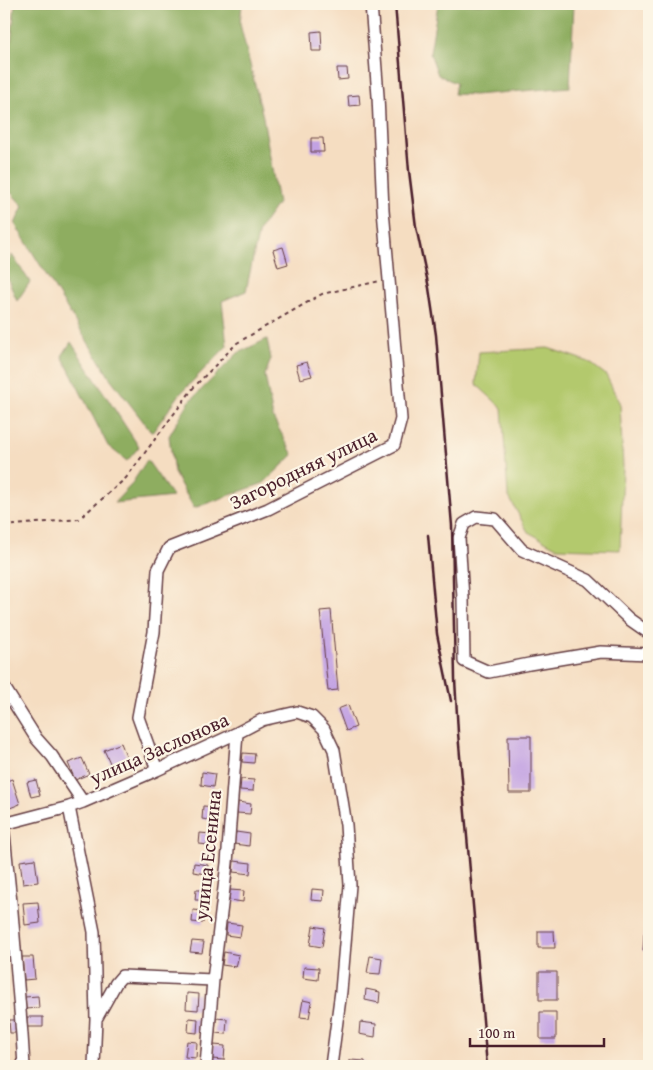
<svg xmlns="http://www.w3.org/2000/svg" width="653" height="1070" font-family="'Gentium Book Plus',serif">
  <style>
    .green { fill: #b3c96d; stroke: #7e744c }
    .forest { fill: #8ead60; stroke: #6c6646 }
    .building { fill: #c2a2e3 }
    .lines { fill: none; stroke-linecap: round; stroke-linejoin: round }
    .minor-casing { stroke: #643c42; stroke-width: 14 }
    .path { stroke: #643c42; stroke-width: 2; stroke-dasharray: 4 4; stroke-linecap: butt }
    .minor { stroke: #fff; stroke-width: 11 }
    .rail { stroke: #4a1f2b; stroke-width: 2.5 }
    .labels { text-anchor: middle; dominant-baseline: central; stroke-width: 4.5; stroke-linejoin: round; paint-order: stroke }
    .street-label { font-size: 20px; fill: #4a1f2b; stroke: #fcf5e5 }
  </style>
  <rect width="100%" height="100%" fill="#fcf5e5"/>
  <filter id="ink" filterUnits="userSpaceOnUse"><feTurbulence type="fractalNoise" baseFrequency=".02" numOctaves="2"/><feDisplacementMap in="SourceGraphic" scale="10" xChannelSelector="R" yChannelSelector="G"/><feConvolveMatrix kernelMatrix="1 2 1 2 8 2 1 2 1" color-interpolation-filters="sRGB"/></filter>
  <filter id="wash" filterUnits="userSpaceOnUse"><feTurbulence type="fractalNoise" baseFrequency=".0096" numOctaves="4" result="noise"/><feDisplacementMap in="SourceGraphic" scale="20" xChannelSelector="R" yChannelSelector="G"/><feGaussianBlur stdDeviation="1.12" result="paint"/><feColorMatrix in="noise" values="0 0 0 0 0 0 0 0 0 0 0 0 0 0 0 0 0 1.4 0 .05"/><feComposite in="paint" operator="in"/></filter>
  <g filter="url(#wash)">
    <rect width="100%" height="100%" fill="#f5ddc1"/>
    <path class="green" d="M548,348L589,362L606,375L620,404L623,467L620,550L558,548L528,532L508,495L502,408L476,384L479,352Z"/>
    <path class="forest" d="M15,4H242L240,24L263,117L278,203L259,230L246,291L222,301L227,346L180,394L152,433L110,378L15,224L23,206L4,185V114Z
      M438,4H574L570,87L474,95L454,94L456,83L438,75L430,53Z
      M12,255L30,282L17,301L4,270Z
      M267,339L271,359L265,375L273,418L293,455L264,483L194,508L174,473L169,436L189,402L238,353Z
      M71,342L139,447L127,461L108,446L62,356Z
      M147,460L173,497L114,503L131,485Z"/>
    <g id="blocks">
      <path class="building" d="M321,31L322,51H312L311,32Z
        M337,68H347L348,79L338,80Z
        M359,95L360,105L349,106L348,96Z
        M311,138H323L324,152H311Z
        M283,247L288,264L278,267L273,250Z
        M307,362L312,376L300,379L296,365Z
        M331,610L338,690L328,691L320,611Z
        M348,705L356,727L346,731L338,709Z
        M508,736H531V793H509Z
        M121,743L127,758L111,765L104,750Z
        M243,753L255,754L254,763L242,762Z
        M82,758L89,774L75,780L68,763Z
        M202,772L215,774L213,787L201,785Z
        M12,779L20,804L10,808L4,789V782Z
        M241,779L254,780L253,791L240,790Z
        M36,780L40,795L31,797L27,782Z
        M238,802L251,804L250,814L237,813Z
        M203,806L218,807L216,821L202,819Z
        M236,832L250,834L249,846L234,844Z
        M200,833L211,834L209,845L199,844Z
        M35,859L38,882L23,884L20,861Z
        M234,861L251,863L250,874L233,872Z
        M194,863L208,865L207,874L193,872Z
        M312,889L324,890L323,901L311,900Z
        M196,890H206L205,900H195Z
        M230,890L244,891L243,902L229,900Z
        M38,902L40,923L25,925L23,903Z
        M193,910L204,911L203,923L192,922Z
        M227,923L242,925L240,937L226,935Z
        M313,926L325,928L322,947L310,945Z
        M538,931H554L555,948H538Z
        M644,933L649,934V951H643Z
        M192,941L204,942L202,953L190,952Z
        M224,952L239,955L236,967L222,965Z
        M370,956L382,958L380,974L367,973Z
        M22,957H33L35,979L24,980Z
        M304,967L319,968L318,980L303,978Z
        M539,972H557V1000H539Z
        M366,989L380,992L379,1003L365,1000Z
        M187,993L199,994L198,1010L186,1009Z
        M38,996L39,1008L26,1009L25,997Z
        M303,1000L312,1002L309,1018L300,1017Z
        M540,1012H556V1039H540Z
        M27,1017H43V1027H27Z
        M189,1018L198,1019L197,1033L188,1032Z
        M216,1018L227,1019L226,1034L215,1033Z
        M9,1020H17V1033H10Z
        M360,1022L376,1024L375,1037L359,1034Z
        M187,1041L197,1042L196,1058L185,1057Z
        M214,1045L225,1046L224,1060L212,1059Z
        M350,1060L365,1061V1066H350Z"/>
    </g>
  </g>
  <g filter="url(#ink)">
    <use href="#blocks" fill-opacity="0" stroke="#643c42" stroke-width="1"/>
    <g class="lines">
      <defs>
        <path id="minor" d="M649,633L629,619L588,580L522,550L495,519L476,517L464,524L459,538L463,598L464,661L489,672L529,664L601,652L649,654
          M4,687L36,738L52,756L83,802
          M157,770L138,717L154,632L158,570L169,548L268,509L394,445L401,419L383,210L378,96L371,4
          M69,807L94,932L96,1019L94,1066
          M4,824L69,807L83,802L157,770L237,733L262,720L297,712L312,717L324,729L334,750L346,825L350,885L341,991L331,1066
          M4,834L12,912L22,1035L24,1066
          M96,1019L116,983L122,976L213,980
          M206,1066L213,980L227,863L237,733"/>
      </defs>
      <use href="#minor" class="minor-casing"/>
      <path class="path" d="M4,34L8,4
        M4,312L6,352L4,377
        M4,526L79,519L126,478L194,387L237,343L322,294L380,281
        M4,601L6,615L4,623"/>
      <use href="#minor" class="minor"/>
      <path class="rail" d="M395,4L409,171L416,227L429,288L436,335L452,526L455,679L458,733L487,1066
        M428,535L437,634L451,701"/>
    </g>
  </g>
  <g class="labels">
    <g class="street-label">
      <text transform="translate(303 468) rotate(-26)">Загородняя улица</text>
      <text transform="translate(159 748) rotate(-24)">улица Заслонова</text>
      <text transform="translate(207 855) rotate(-84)">улица Есенина</text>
    </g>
  </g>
  <rect width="653" height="1070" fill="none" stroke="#fcf5e5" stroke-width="20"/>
  <path d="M470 1038v8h134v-8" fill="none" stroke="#4a1f2b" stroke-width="2.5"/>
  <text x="478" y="1038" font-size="15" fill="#4a1f2b" stroke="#fcf5e5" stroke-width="4" paint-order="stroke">100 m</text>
</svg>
